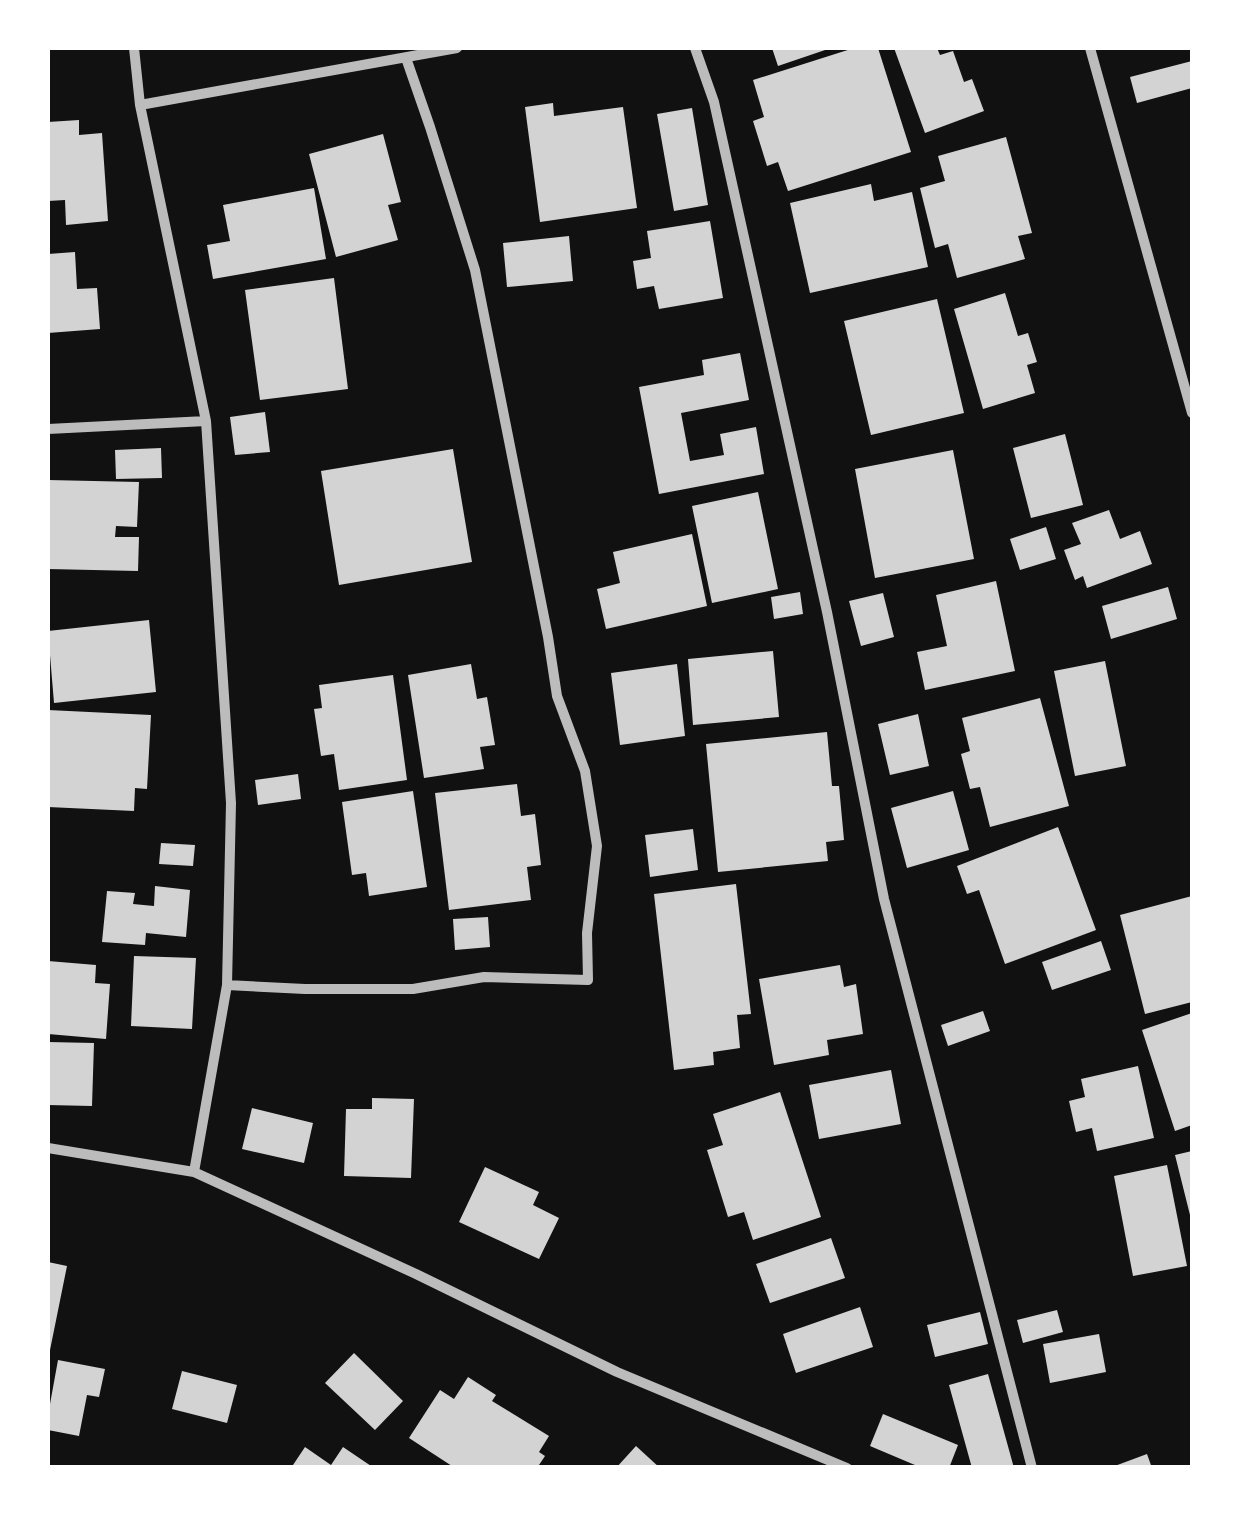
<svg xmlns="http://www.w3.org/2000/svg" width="1240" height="1515" font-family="Jost,sans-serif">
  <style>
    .building { fill: #d3d3d3 }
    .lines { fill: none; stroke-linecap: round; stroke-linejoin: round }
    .minor { stroke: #bcbcbc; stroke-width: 10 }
  </style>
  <rect width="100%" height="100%" fill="#111"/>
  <path class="building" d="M772,48H831L778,66Z
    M854,48H878L911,152L788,191L778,162L767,166L753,121L764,117L753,80Z
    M894,48H937L940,55L953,51L964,82L972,79L984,111L925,133Z
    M1192,61V88L1137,103L1130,77Z
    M553,103L554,116L623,107L637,208L540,222L525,107Z
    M692,108L708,205L674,211L657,114Z
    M79,120V135L102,133L108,221L66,225L65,200L48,201V122Z
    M383,134L401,202L388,205L398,240L336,257L309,154Z
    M1006,137L1032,233L1018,236L1025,259L957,278L948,244L935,248L920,188L945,181L938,156Z
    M871,184L874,201L912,192L928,267L810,293L790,203Z
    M314,188L326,259L213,279L207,245L230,241L223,205Z
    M710,221L723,298L659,309L654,286L637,289L633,261L651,258L647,231Z
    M569,236L573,281L507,287L503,243Z
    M75,252L77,289L97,288L100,329L48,333V254Z
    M334,278L348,389L260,400L245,290Z
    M1005,293L1018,336L1028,333L1037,362L1027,365L1035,393L983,409L954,309Z
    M937,299L964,413L871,435L844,321Z
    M740,353L749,400L681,413L690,461L724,455L720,434L756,427L764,474L659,494L639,387L704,375L702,360Z
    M265,412L270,452L235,455L230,417Z
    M1065,434L1083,505L1031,518L1013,448Z
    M161,448L162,478L116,479L115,450Z
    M453,449L472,562L339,585L321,471Z
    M953,450L974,559L875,578L855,469Z
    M48,480L139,482L137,527L116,526L115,537H139L138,571L48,569Z
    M758,492L778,589L712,603L692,506Z
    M1109,510L1120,539L1140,531L1152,564L1087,588L1083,576L1075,580L1064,550L1081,544L1072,523Z
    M1046,527L1056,559L1020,570L1010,539Z
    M692,534L707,606L606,629L597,589L620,583L613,552Z
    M996,581L1015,671L925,690L917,652L947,646L936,595Z
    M1168,587L1177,619L1111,639L1102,606Z
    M800,592L803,614L774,619L771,597Z
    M883,593L894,637L861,646L849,601Z
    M149,620L156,692L54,703L48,631Z
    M773,651L779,717L693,725L688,659Z
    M1105,661L1126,766L1075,776L1054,671Z
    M471,664L477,699L487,697L495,745L480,747L484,769L424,778L408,675Z
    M677,664L685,736L620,745L611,673Z
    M393,675L407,780L339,790L334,754L321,756L314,709L322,708L319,685Z
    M1040,698L1069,806L990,827L980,787L970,789L961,754L970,751L962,718Z
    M48,710L151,715L147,789L135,788L134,811L48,807Z
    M918,714L929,766L890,775L878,724Z
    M827,732L832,786H839L844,840L826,842L828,861L718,872L706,744Z
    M298,774L301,799L258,805L255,780Z
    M517,784L521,816L535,814L541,865L527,867L531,900L449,910L435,793Z
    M413,791L427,887L369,896L366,873L352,875L342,802Z
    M953,791L969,850L907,868L891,808Z
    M1058,827L1096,930L1005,964L979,890L967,894L957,866Z
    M693,829L698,870L650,877L645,835Z
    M161,843L195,845L193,866L159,864Z
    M736,884L751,1014L737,1015L740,1048L713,1052L714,1065L674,1070L654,894Z
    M155,886L190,890L186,937L146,933L145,945L102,942L107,891L135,893L133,904L154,906Z
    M1192,896V1002L1145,1014L1120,915Z
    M488,917L490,947L455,950L453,919Z
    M1101,941L1111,970L1052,990L1042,962Z
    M134,956L196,958L192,1029L131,1026Z
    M48,961L96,965L95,983L110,984L106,1039L48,1034Z
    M840,965L844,987L856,984L863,1034L827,1040L829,1055L774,1065L759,979Z
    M983,1011L990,1031L948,1046L941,1025Z
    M1192,1013V1125L1175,1131L1142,1030Z
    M48,1042L94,1043L92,1106L48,1105Z
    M1138,1066L1154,1138L1097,1151L1092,1128L1076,1132L1069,1101L1085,1097L1081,1079Z
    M891,1070L901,1124L819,1139L809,1085Z
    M780,1092L821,1217L753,1240L744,1212L728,1217L707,1150L723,1145L713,1114Z
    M372,1098L414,1099L411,1178L344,1176L346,1109H372Z
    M252,1108L313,1123L304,1163L242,1149Z
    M1192,1151V1219H1191L1175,1155Z
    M1167,1165L1187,1266L1133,1276L1114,1176Z
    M485,1167L539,1192L533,1205L559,1218L539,1259L459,1222Z
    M831,1238L845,1278L770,1303L756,1264Z
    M48,1262L67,1266L49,1355H48Z
    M860,1307L873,1347L796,1373L783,1334Z
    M1057,1310L1063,1332L1023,1343L1017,1320Z
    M980,1312L988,1344L935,1357L927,1325Z
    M1099,1334L1106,1372L1050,1383L1043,1344Z
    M354,1353L403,1401L375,1430L325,1383Z
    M58,1360L105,1369L99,1397L87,1395L79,1436L48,1430V1415Z
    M182,1371L237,1385L227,1423L172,1409Z
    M988,1374L1014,1468H972L949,1385Z
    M468,1377L496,1395L492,1401L549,1436L539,1452L545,1456L537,1468H455L409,1438L440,1390L454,1399Z
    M883,1414L958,1445L949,1468H922L870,1446Z
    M636,1446L660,1468H616Z
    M305,1447L331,1465L343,1447L374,1468H291Z
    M1147,1454L1152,1468H1112V1467Z"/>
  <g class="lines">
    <path class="minor" d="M134,48L140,105L206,421L231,803L227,985L194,1172
      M695,48L714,102L827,612L884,899L1032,1468
      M1090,48L1192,413
      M140,105L457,48
      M48,429L206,421
      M227,985L305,989H413L484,977L588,980L587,933L597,846L585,771L557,696L548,637L475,270L430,127L406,58
      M48,1148L194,1172L416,1274L617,1372L847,1468"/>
  </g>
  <rect width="1240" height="1515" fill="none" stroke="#ffffff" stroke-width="100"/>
</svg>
